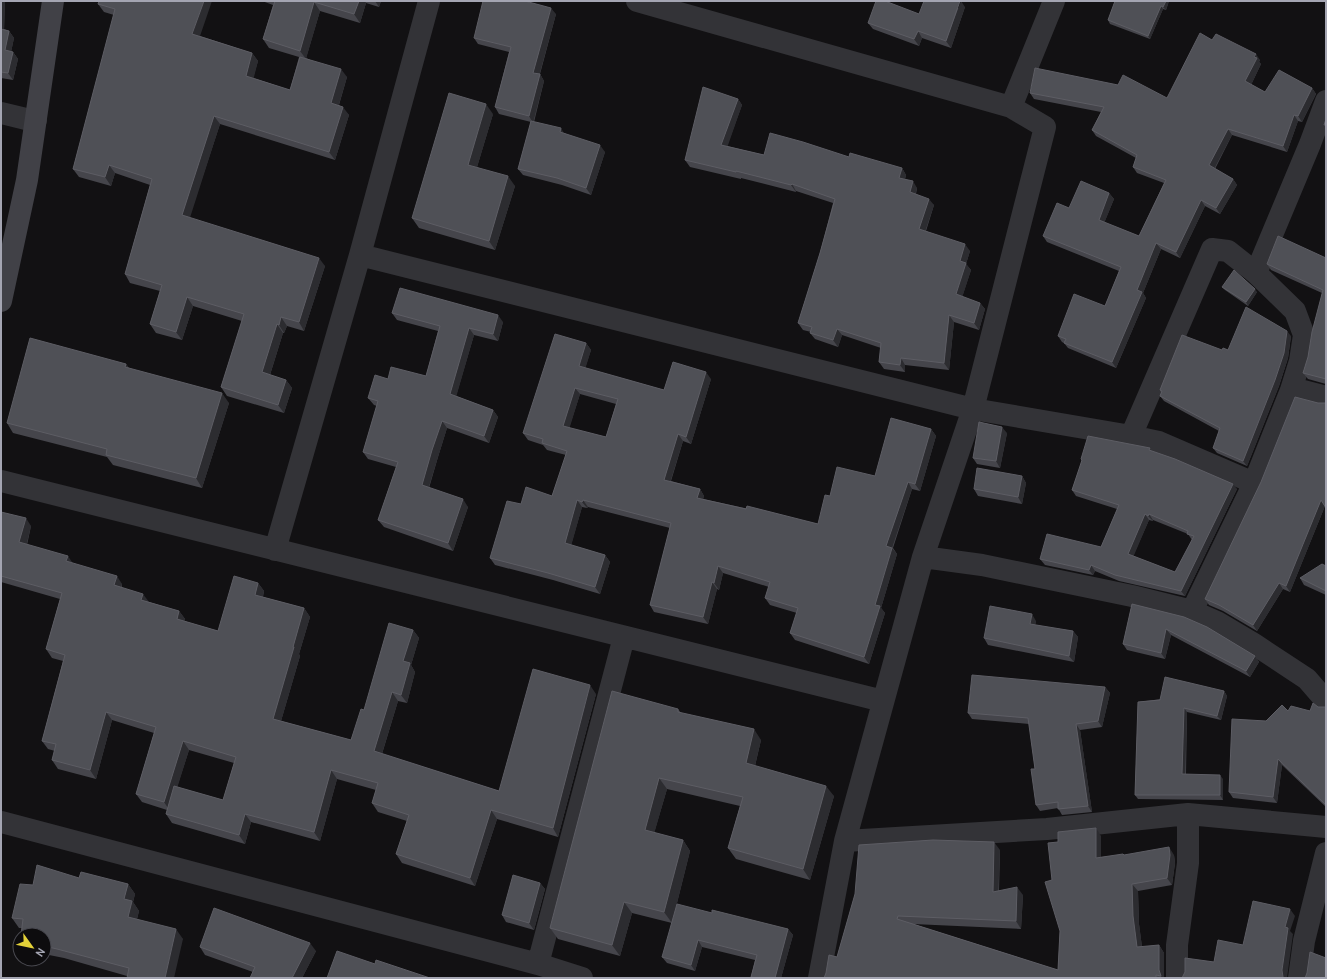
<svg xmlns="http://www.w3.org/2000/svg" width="1327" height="979" font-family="Cabin,sans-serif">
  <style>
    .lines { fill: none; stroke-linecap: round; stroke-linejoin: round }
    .street { stroke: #333337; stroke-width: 22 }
    .secondary { stroke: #414147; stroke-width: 22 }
    .wall { fill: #45454b; fill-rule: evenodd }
    .shaded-wall { fill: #2c2c30 }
    .building { fill: #4f5056; stroke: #5d5d64; fill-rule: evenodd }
  </style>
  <rect width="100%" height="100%" fill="#121113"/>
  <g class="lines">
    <path class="street" d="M637,1L1011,107
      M1,113L26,119L36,120
      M360,255L973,409L1131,436L1159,442L1254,483
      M1291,390L1304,391L1326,397
      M1131,436L1212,249L1228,251L1256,273
      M1,481L883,701
      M275,550L360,255L429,1
      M923,557L982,565L1132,596L1192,611L1217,622L1254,644L1307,679L1326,701
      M1192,611L1254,483L1291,390L1300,361L1304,335L1295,311L1256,273L1310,144L1326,101
      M1,822L538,964L582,978
      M845,841L1047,829L1188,814L1326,827
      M538,964L624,637
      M819,978L845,841L923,557L973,409L1045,127L1011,107L1054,1
      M1177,978V945L1188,863V814
      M1299,978L1304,941L1326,853"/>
    <path class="secondary" d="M1,301L27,180L53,1"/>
  </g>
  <path class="wall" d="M1,1H5L4,29L9,31L14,38L11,52H13L18,59L13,80L1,78Z
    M99,1L200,36L252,53L258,61L253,78L290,90L299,57L269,48L263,39L273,5L262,1H381L379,7L366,3L360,23L320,11L306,58L347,77L339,105L349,115L335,160L220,124L189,218L325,266L304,331L287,326L284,333H283L270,375L286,380L292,388L284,413L227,396L221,387L242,321L193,306L182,340L156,333L150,324L160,291L130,283L125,274L150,185L115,173L111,186L79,177L73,169L114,15L104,12L98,4Z
    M1115,1H1169L1166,10L1163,9L1150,39L1110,24L1108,20Z
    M965,7L951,48L922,38L919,46L873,29L868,23L919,14Z
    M556,14L540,74L544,81L534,122L564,133L605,152L591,195L562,185L523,175L518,169L531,122L499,114L495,107L509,52L478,44L474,38Z
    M1212,40L1260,60L1259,62L1261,64L1251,85L1265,92L1312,88L1316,94L1302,122L1298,121L1287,152L1232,135L1215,169L1233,179L1237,185L1220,214L1205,206L1180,258L1161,249L1143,293L1146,298L1116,368L1068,348L1064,343L1062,342L1058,336L1105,306L1119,271L1047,242L1043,236L1069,208L1109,193L1114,199L1104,223L1139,236L1164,183L1137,173L1133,167L1136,158L1096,136L1092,130L1101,112L1034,99L1030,93L1167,98Z
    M738,99L742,105L727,146L764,155L849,157L902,168L906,175L905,179L917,188L916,194L934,205L926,231L970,251L966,264L971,270L962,297L980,303L985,309L979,330L954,322L949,370L905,365V372L884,369L879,362L881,348L842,335L838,347L815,339L810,333L811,332L803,330L798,323L820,253L833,203L796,191V192L741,178V179L690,167L685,160Z
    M493,114L477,167L515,186L495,250L419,228L412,218Z
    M1326,258V384L1308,379L1303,373L1308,357L1322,293L1271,270L1267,264Z
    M1222,287L1257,292L1248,306L1225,290Z
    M392,313L503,322L498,341L474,335L456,396L493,410L498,417L489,443L447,428L438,457L429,488L468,507L453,551L384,527L378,520L396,467L368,459L363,452L377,406L374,405L368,398L388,379L426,376L438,331L397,320Z
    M1291,336L1288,358L1279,386L1247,466L1217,453L1213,448L1219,431L1164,401L1160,396L1161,393L1160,390L1222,350H1228Z
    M586,343L591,350L585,368L664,390L711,379L691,444L683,441L671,481L700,489L704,496L703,499L818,524L830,496L875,476L931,429L936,436L920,491L912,489L893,548L897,554L881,608L885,613L869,664L795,640L790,633L797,613L770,605L765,598L769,587L723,573L719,590L717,589L708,624L654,612L650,605L670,528L588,507L587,508L582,507L571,545L605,555L610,562L600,594L553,580L495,565L490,558L521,504L552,496L566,455L547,450L543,445L528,440L523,433ZM580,394L616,404L606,437L569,428Z
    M126,364L129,368L229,403L202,488L113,465L107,457L13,433L7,423Z
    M1318,403H1325V506L1290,592L1283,589L1257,631L1223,611L1209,605L1205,599Z
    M1007,433L1000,468L977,464L973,458Z
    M1152,451L1237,489L1185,596L1119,581L1095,571L1093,575L1045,565L1040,559L1101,547L1117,509L1076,496L1072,490L1082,461L1081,459ZM1149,520L1153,521V520L1188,534L1192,540L1175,572L1133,556Z
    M1022,476L1026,483L1022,504L978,496L974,489Z
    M1,512L31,526L27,545L122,584V588L149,602L179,611L185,619L184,621L218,631L258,583L264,591L263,597L304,608L310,617L299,654L300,656L281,721L351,740L364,710L413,630L419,638L411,665L415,672L407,703L398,701L382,754L499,791L596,694L558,837L497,819L475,886L402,863L396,854L407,821L378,812L372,803L376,790L337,779L320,841L251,822L245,844L172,823L166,814L167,810L142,802L136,794L154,733L112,720L96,779L58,769L52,760L55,751L48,749L42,741L63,661L52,658L46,649L60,599L1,582ZM189,750L234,763L223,800L177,787Z
    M1326,566V595L1304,585L1300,578Z
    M1132,604L1255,656L1259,662L1250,677L1171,635L1165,659L1127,650L1123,644Z
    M1036,621L1035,625L1073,631L1078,637L1074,662L988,645L984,638Z
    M1105,687L1110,693L1102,727L1080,730L1092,812L1062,815L1058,808L1040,811L1036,805L1035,769L1029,724L972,719L968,713Z
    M1224,691L1227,696L1221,720L1187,712L1186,774L1223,779V800L1138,799L1135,795L1138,702Z
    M1318,707H1326V807L1282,765L1277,803L1233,798L1229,792L1266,721L1288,711H1310Z
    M678,709L681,713L761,740L755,766L834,796L810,880L736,859L728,848L740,806L667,789L654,833L683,840L690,851L672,923L632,913L620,956L558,939L550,928Z
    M1101,836V857L1124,855H1174L1175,863L1172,885L1138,891L1139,924L1142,947L1159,945L1164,953V978H824L826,973L837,957L855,894L1000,850L999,891L1023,895L1021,929L913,924L1058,970L1060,931L1052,880L1058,842Z
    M79,878L128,884L135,894L133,902L139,911L137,919L183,939L127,976L64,958L44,954V935L22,928H19L12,918L33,885Z
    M540,883L545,889L534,930L506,922L502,915Z
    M712,913L788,929L793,935L781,978H752L751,977L755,960L702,947L695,971L667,963L662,957Z
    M200,947L316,951L302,978H250L253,972L205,955Z"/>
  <path class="shaded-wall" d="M1,1H5L4,35L1,31Z
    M204,1H212L198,42L192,34Z
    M359,1H365L366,3L360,23L354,14Z
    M375,1H381L379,7Z
    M961,1L965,7L951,48L946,41Z
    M1166,1H1169L1166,10L1163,7Z
    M314,2L320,11L306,59L300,51Z
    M1161,6L1163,9L1150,39L1148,36Z
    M551,8L556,14L538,80L533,73Z
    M9,31L14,38L10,57L5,50Z
    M918,31L922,38L919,46L914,39Z
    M13,52L18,59L13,80L8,73Z
    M252,53L258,61L252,85L246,76Z
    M1256,54L1260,60L1259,62L1261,64L1250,87L1245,81Z
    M341,69L347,77L337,111L331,103Z
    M540,74L544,81L533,123L529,116Z
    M1312,88L1316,94L1302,122L1298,116Z
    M738,99L742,105L726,151L721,145Z
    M486,104L493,114L475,174L468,165Z
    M343,107L349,115L335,160L329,152Z
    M1294,115L1298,121L1287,152L1283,146Z
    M214,116L220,124L188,224L182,215Z
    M561,128L565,135L560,132Z
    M1228,129L1232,135L1213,171L1209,165Z
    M600,145L605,152L591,195L586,188Z
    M109,165L115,173L111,186L105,177Z
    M902,168L906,175L904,184L899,178Z
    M508,176L515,186L495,250L489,241Z
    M1233,179L1237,185L1220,214L1216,208Z
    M913,181L917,188L914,199L910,192Z
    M792,184L796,191V192L791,185Z
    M1109,193L1114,199L1103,226L1099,220Z
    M929,199L934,205L924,235L919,229Z
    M1201,200L1205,206L1180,258L1176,252Z
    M1156,243L1161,249L1143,293L1146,298L1116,368L1112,362L1137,290Z
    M965,244L970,251L966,264L971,270L961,301L956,294L960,261Z
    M319,258L325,266L304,331L299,322Z
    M1255,289L1257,292L1248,306L1246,302Z
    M187,297L193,306L182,340L176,332Z
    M980,303L985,309L979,330L974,323Z
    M498,315L503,322L498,341L493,334Z
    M949,315L954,322L949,370L944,363Z
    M281,317L287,326L284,333L279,325Z
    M277,324L283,333L268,381L262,372Z
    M469,328L474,335L455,401L450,394Z
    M837,329L842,335L838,347L833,340Z
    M1287,331L1291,336L1288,358L1279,386L1247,466L1243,461Z
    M586,343L591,350L584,373L579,366Z
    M901,358L905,365V372L900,365Z
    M126,364L133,374L125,367Z
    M706,372L711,379L691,444L686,437Z
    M286,380L292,388L284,413L278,405Z
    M575,388L580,394L568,433L563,426Z
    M222,393L229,403L202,488L196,478Z
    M493,410L498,417L489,443L484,436Z
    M442,421L447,428L438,457L427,493L422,485L432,450Z
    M1002,427L1007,433L1000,468L996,461Z
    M931,429L936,436L920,491L915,484Z
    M678,434L683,441L669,486L664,480Z
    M1022,476L1026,483L1022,504L1018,497Z
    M908,482L912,489L892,548L897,554L881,608L885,613L869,664L864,657L875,605L886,546Z
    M1233,484L1237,489L1185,596L1181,591Z
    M700,489L704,496L702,504L697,498Z
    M463,499L468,507L453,551L448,543Z
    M577,500L582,507L570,550L565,543Z
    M583,500L588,507L587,508L582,502Z
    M1321,500L1325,506L1290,592L1286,586Z
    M1145,514L1149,520L1132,560L1128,554Z
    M1149,514L1153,520V521L1148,516Z
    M26,518L31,526L25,551L19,542Z
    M605,555L610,562L600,594L595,587Z
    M68,556L74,565L66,561Z
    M1091,565L1095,571L1093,575L1089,570Z
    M718,566L723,573L719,590L714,583Z
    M117,576L122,584L120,594L114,585Z
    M712,582L717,589L708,624L703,617Z
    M258,583L264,591L261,603L255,595Z
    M1279,583L1283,589L1257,631L1253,625Z
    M143,594L149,602L141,600Z
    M304,608L310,617L299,654L300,656L279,728L273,719Z
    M179,611L185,619L183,627L177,619Z
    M1032,614L1036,621L1034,631L1030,624Z
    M1166,629L1171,635L1165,659L1161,653Z
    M413,630L419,638L411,665L415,672L407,703L401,695L403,661Z
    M1073,631L1078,637L1074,662L1069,656Z
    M1255,656L1259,662L1250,677L1246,671Z
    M590,685L596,694L558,837L553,828Z
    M1105,687L1110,693L1102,727L1098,721Z
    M1224,691L1227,696L1221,720L1217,716Z
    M392,692L398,701L380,760L374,751Z
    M1184,708L1187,712L1185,778L1182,774Z
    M106,712L112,720L96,779L90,770Z
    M1076,724L1080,730L1092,812L1088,806Z
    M754,729L761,740L753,774L746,763Z
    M183,741L189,750L170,811L164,802Z
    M1278,759L1282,765L1277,803L1273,797Z
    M331,770L337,779L320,841L314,832Z
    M1220,775L1223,779V800L1220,795Z
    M659,778L667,789L652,841L645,830Z
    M826,786L834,796L810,880L803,869Z
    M491,810L497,819L475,886L470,878Z
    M245,814L251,822L245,844L239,835Z
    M1096,828L1101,836V865L1096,858Z
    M683,840L690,851L672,923L664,912Z
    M994,842L1000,850L998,900L993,892Z
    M1169,847L1174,855L1175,863L1172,885L1167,878Z
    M540,883L545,889L534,930L529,923Z
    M128,884L135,894L133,902L139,911L135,927L128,917L124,899Z
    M1132,884L1138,891L1139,924L1143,955L1137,947L1133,916Z
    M1017,887L1023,895L1021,929L1016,921Z
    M624,902L632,913L620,956L612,945Z
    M1290,909L1295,916L1290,931L1293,934L1287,978H1284L1283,977L1282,970L1285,927Z
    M176,929L183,939L174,978H165Z
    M788,929L793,935L781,978H775Z
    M698,940L702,947L695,971L691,965Z
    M310,943L316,951L302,978H292Z
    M1159,945L1164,953V978H1162L1161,976L1159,970Z"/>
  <path class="building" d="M99,1H204L192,34L252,53L246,76L290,90L300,57L341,69L331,103L343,107L329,152L214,116L182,215L319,258L299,322L281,317L279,325L277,324L262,372L286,380L278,405L221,387L244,314L187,297L176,332L150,324L162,285L125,274L152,179L109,165L105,177L73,169L115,9L98,4Z
    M275,1H359L354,14L314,2L300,51L263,39Z
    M483,1H525L551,8L533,73L540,74L529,116L495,107L511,47L474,38Z
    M876,1H885L919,14L924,1H960L946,41L918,31L914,39L868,23Z
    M1115,1H1166L1163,7L1161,6L1148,36L1108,20Z
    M1,29L9,31L5,50L13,52L8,73L1,72Z
    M1200,33L1212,40L1216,34L1256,54L1254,57L1257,58L1245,81L1265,92L1279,70L1312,88L1298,116L1294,115L1283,146L1228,129L1209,165L1233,179L1216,208L1201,200L1176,252L1156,243L1137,290L1142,292L1112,362L1064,343L1066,339L1058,336L1074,294L1105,306L1121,267L1043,236L1057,203L1069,208L1081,181L1109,193L1099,220L1139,236L1166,180L1133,167L1137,155L1092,130L1104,107L1030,93L1035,68L1118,85L1123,75L1167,98Z
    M703,87L738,99L721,145L764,155L770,133L803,142L849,157L850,153L902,168L899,178L913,181L910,192L929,199L919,229L965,244L960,261L966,263L956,294L980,303L974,323L949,315L944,363L901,358L900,365L879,362L881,343L837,329L833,340L810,333L812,327L798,323L820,253L835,199L792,184L791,185L736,171V172L685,160Z
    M449,93L486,104L468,165L508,176L489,241L412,218Z
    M1326,119V125H1324Z
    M531,121L561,128L560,132L600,145L586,188L557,178L518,169Z
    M1278,236L1326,258V379L1303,373L1308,357L1312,332L1323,290L1267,264Z
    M1234,270L1255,289L1246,302L1222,287Z
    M400,288L498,315L493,334L469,328L450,394L493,410L484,436L442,421L432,450L422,485L463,499L448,543L378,520L398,462L363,452L378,401L368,398L375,375L388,379L391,367L426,376L440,326L392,313Z
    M1246,307L1287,331L1284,353L1275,380L1243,461L1213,448L1220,428L1160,396L1162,391L1160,390L1182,335L1222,350L1223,348L1228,350Z
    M555,334L586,343L579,366L664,390L673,362L706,372L686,437L678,434L664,480L700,489L697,498L746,509L747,506L818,524L825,495L830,496L837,467L875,476L891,418L931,429L915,484L908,482L886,546L892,548L875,605L880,606L864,657L790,633L798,608L765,598L770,582L718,566L714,583L712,582L703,617L650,605L671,523L583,500L582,502L577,500L565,543L605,555L595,587L548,573L490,558L507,501L521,504L526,487L552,496L567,451L542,443L543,439L523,433ZM575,388L618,399L606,437L563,426Z
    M30,338L126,364L125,367L222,393L196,478L106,455L107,449L7,423Z
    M1295,397L1318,403H1325L1326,402V508L1321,500L1286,586L1279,583L1253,625L1219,605L1205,599L1261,482Z
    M979,422L1002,427L996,461L973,458Z
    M1088,436L1150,448L1149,450L1175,459L1233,484L1181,591L1115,575L1091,565L1089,570L1040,559L1047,534L1101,547L1119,505L1072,490L1082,460L1081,459ZM1145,514L1148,516L1149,514L1188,531L1187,534L1194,536L1175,572L1128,554Z
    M977,468L1022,476L1018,497L974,489Z
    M1,512L26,518L19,542L68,556L66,561L117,576L114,585L143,594L141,600L179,611L177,619L218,631L234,576L258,583L255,595L304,608L293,647H294L273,719L351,740L361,709L364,710L389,623L413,630L403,661L410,663L401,695L392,692L374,751L499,791L533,669L590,685L553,828L491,810L470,878L396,854L409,815L372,803L378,783L331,770L314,832L245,814L239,835L166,814L174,786L223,800L236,757L183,741L164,802L136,794L156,727L106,712L90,770L52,760L56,744L42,741L65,655L46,649L62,593L1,576Z
    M1322,564L1326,566V591L1300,578Z
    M1132,604L1184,617L1207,627L1255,656L1246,671L1166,629L1161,653L1123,644Z
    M990,606L1032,614L1030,624L1073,631L1069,656L984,638Z
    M972,675L1105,687L1098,721L1076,724L1088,806L1058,809V802L1036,805L1031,769H1035L1028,718L968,713Z
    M1165,677L1224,691L1217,716L1184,708L1182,774L1220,775V795H1135L1138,702L1160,700Z
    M612,691L678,709V712L754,729L746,763L826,786L803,869L728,848L743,797L659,778L645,830L683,840L664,912L624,902L612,945L550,928Z
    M1313,703L1318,707H1326V805L1278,759L1273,797L1229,792L1232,719L1266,721L1282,705L1288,711L1291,706L1310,711Z
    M1096,828V858L1123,854L1124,855L1169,847L1170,855L1167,878L1132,884L1133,916L1137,947L1159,945V970L1161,976L1156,975V978H824L826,973L829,955L837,957L855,894L859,845L933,840L994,842L993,892L1017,887L1016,921L898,916L897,919L1058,970L1060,931L1045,882L1052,880L1048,843L1058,842V832Z
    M37,865L79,878L81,872L128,884L124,899L132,901L128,917L176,929L165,978H127L129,968L57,949L44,946V935H21L23,919L12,918L20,884L33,885Z
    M513,875L540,883L529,923L502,915Z
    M1253,901L1290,909L1285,927L1288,928L1282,970L1283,977L1284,978H1182L1185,972V958L1214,962L1218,940L1243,945Z
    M677,904L712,913V910L788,929L775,978H756L751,977L757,955L698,940L691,965L662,957Z
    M214,908L310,943L292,978H250L255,967L200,947Z
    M337,951L375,964L376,960L430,978H327Z
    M1310,952L1326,958V978H1305L1307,973Z"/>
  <rect width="1327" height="979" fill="none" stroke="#a4a5b2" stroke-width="4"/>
  <g transform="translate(32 947) rotate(123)"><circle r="19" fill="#0d0c0e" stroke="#494950"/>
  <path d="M0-3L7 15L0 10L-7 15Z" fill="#e3d139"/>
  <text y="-6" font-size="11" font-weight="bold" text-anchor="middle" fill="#a4a5b2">N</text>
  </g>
</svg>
